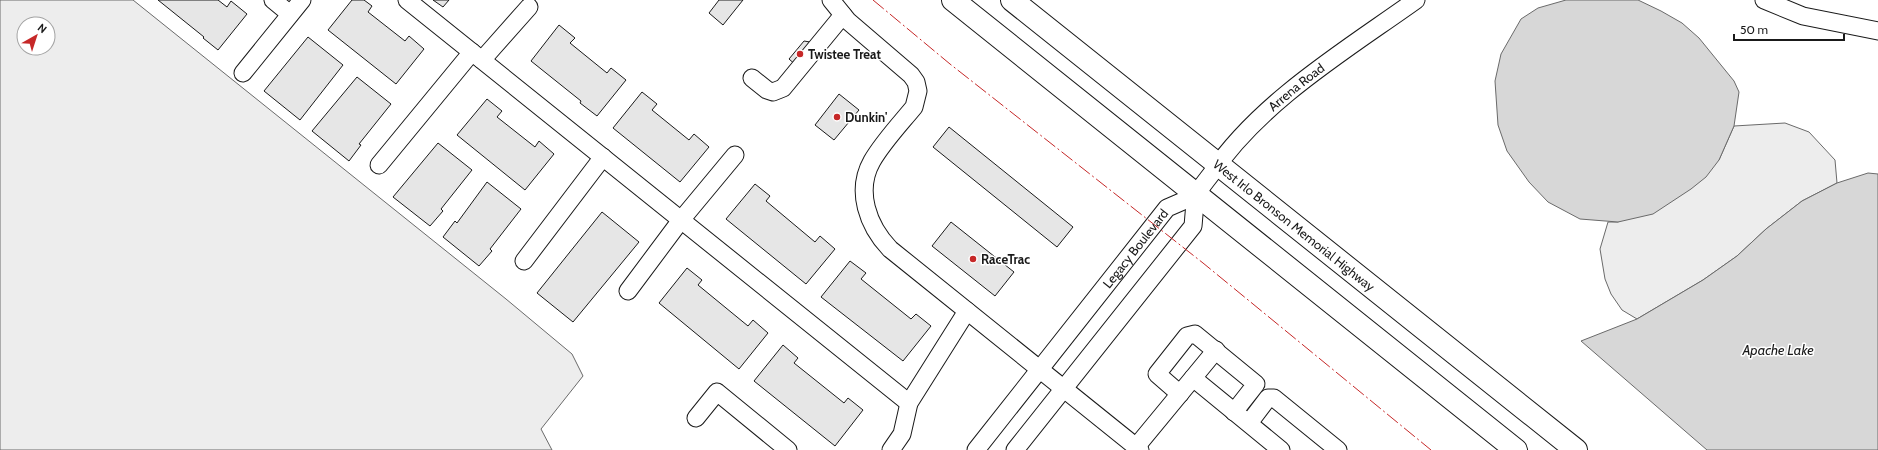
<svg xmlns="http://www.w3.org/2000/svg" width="1878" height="450" font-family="Cabin,sans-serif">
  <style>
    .built { fill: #ededed; stroke: #6a6a6a; fill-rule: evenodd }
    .water { fill: #d7d7d7; stroke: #6a6a6a }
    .building { fill: #e6e6e6; stroke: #1a1a1a }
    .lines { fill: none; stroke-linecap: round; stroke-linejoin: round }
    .minor-casing { stroke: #1a1a1a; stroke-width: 19 }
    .highway-casing { stroke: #1a1a1a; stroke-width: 24 }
    .minor { stroke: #fff; stroke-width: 17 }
    .highway { stroke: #fff; stroke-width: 22 }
    .power { stroke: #c62828; stroke-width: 1; stroke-dasharray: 14 3 2 3; stroke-linecap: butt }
    .poi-dot { fill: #c62828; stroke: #fff; stroke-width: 1.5 }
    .labels { text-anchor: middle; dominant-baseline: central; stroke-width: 3; stroke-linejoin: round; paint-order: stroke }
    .poi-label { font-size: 13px; font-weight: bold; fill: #1a1a1a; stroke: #fff; text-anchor: start }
    .street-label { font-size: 13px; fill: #1a1a1a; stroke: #fff }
    .water-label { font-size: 14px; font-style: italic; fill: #1a1a1a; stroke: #fff }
  </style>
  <rect width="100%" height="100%" fill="#fff"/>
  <path class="built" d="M0,0H133L506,299L572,354L583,376L541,429L552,450H0ZM24,24H48V48H24Z
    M1785,123L1809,132L1835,160L1837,183L1802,201L1766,229L1737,256L1703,280L1637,319L1622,310L1611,294L1605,279L1600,249L1608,222H1618L1719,160L1734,126Z"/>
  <path class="water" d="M1566,0H1638L1661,11L1682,23L1699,38L1734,81L1739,92L1734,126L1719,160L1706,177L1691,189L1653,214L1618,222L1580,219L1548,202L1529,182L1507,151L1498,125L1495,81L1501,54L1521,19L1538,8Z
    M1868,173L1878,174V450H1707L1581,341L1637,319L1703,280L1737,256L1766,229L1802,201L1837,183Z"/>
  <path class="building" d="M158,0H218L227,7L231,1L247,14L218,50L203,38L204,37Z
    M352,0H364L372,6L368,12L405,41L409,36L424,49L396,84L328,30Z
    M433,0H449L443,7Z
    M719,0H743L723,25L709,13Z
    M559,25L575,38L570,43L607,73L611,68L626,80L597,116L580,103L581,101L531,61Z
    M308,37L343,65L300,120L264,91Z
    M804,41L810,42L811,45L797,66L789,59Z
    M357,77L391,104L359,144L361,145L349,161L312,131Z
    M642,92L657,104L652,110L689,140L694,134L709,147L680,182L613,128Z
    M839,94L859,110L834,140L815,125Z
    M487,99L502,111L497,117L535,147L539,141L554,154L525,190L457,135Z
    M949,127L1073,227L1057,247L933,147Z
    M438,143L472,170L441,209L443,211L430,226L393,197Z
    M487,182L521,209L490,249L492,251L479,266L443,237L455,221L457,223Z
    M755,184L770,196L766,201L815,242L820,236L835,249L806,284L726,219Z
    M602,212L639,242L573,322L537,293Z
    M951,222L1014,272L995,296L932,246Z
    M850,261L866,273L861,279L911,319L916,314L931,326L903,361L821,297Z
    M687,268L702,280L698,285L748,326L753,320L768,333L739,369L659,303Z
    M783,345L798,358L794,363L844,403L848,398L863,410L835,446L754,381Z"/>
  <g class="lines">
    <defs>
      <g id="minor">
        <path d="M273,0L290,14"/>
        <path d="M407,0L909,403"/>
        <path d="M831,0L848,21L911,75L916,82L918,91L914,107C900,124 883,142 872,161C855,191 868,226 890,249L1140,450"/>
        <path d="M1764,0L1803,16L1878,31"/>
        <path d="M482,60L529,7"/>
        <path d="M243,73L302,0"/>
        <path d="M752,78L767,90L773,92L783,88L843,15"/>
        <path d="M379,165L472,52"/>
        <path d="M524,261L603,157"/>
        <path d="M628,291L681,220L735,155"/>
        <path d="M1193,378L1281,450"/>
        <path d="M1180,394L1157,374L1187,336L1195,334L1256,384L1234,412"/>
        <path d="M696,418L717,392L788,450"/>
        <path d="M1249,423L1268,398H1274L1338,450"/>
        <path d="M1136,447L1216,350"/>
        <path d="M891,450L902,434L909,403L967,311"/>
        <path id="s1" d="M976,450L1167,208L1197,195"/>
        <path id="s2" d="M1015,450L1193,226C1194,217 1194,205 1197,196C1199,188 1207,180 1212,173C1261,101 1346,50 1416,0"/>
      </g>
      <g id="highway">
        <path d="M953,0L1516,450"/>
        <path id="s3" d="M1012,0L1576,450"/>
      </g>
    </defs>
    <use href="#minor" class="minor-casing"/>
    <use href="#highway" class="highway-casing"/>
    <use href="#minor" class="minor"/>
    <use href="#highway" class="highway"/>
    <path class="power" d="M873,0L950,64L1203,263L1431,450"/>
  </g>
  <g class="poi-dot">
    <circle cx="800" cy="54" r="4"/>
    <circle cx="837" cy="117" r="4"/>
    <circle cx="973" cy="259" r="4"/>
  </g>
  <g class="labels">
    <g class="poi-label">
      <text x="808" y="54">Twistee Treat</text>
      <text x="845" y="117">Dunkin'</text>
      <text x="981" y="259">RaceTrac</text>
    </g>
    <g class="street-label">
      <text stroke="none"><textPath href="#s2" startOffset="465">Arrena Road</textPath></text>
      <text stroke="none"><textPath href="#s3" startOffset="361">West Irlo Bronson Memorial Highway</textPath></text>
      <text stroke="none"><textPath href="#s1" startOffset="257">Legacy Boulevard</textPath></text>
    </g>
    <g class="water-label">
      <text x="1778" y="350">Apache Lake</text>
    </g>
  </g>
  <g transform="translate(36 36) rotate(39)"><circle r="19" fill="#ffffff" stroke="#a3a3a3"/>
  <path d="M0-3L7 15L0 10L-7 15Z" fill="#c62828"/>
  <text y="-6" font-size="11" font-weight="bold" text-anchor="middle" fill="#1a1a1a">N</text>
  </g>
  <path d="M1734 34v6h110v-6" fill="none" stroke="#1a1a1a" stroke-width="2"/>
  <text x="1740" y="34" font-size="12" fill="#1a1a1a" stroke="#ffffff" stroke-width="3" paint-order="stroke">50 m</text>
</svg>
